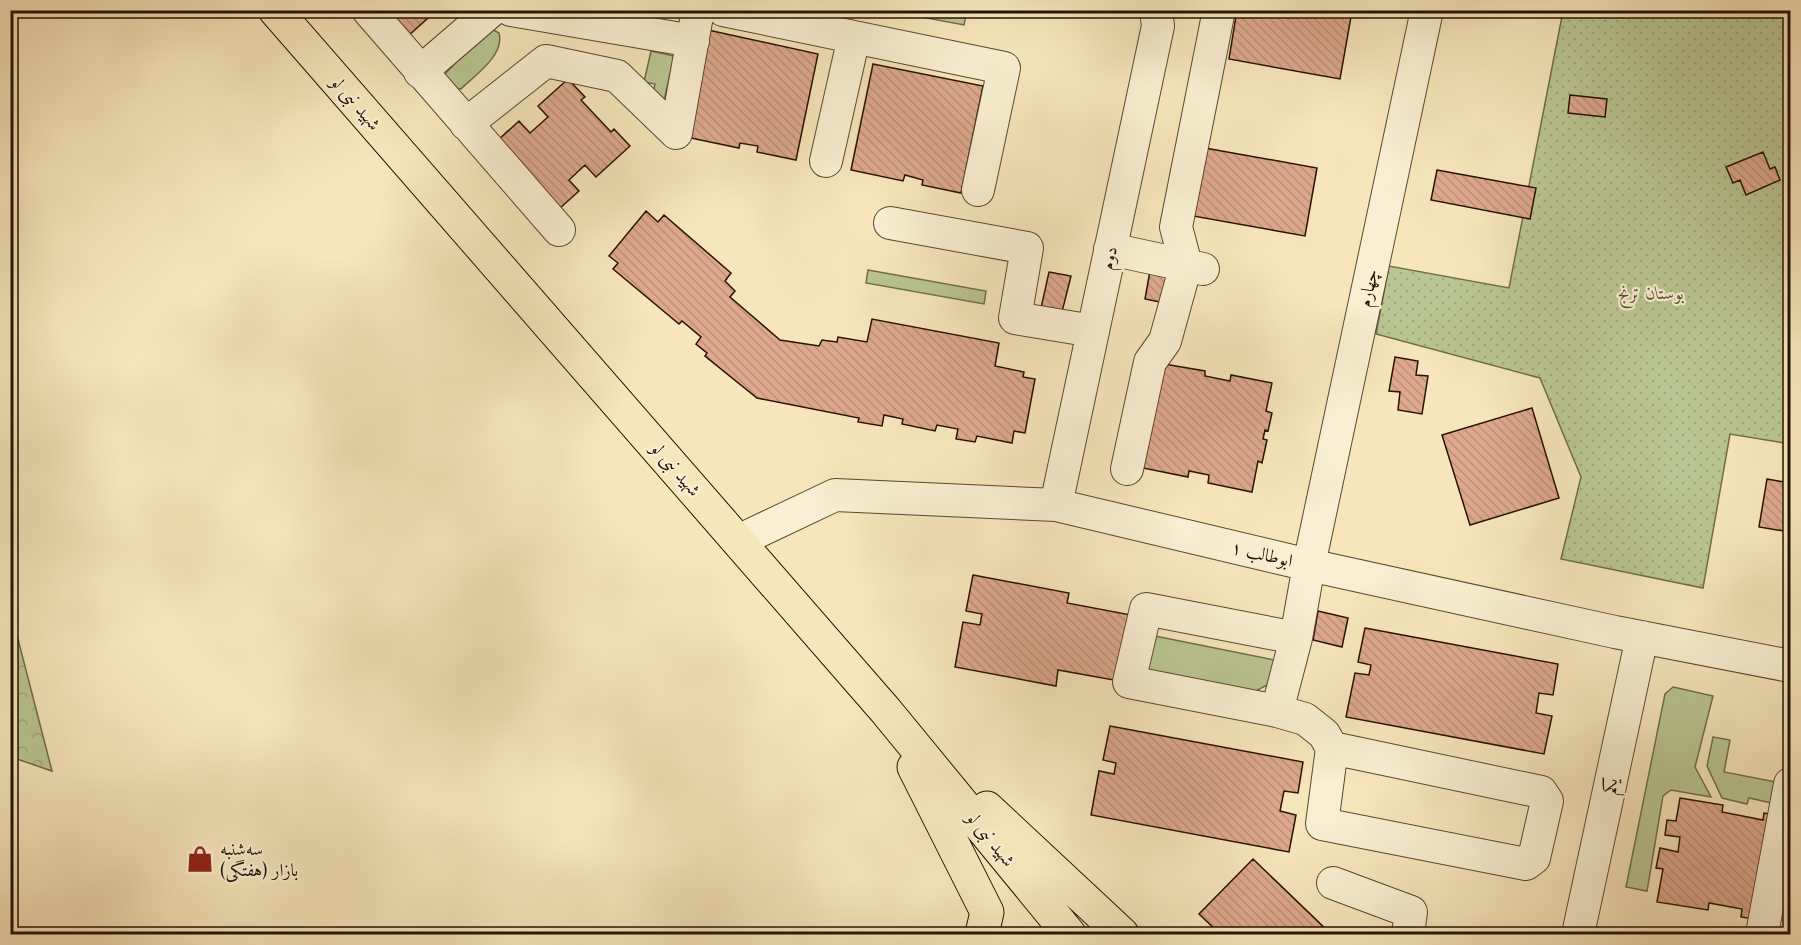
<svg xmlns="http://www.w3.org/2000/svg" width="1801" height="945" font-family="'Libre Caslon Text',Amiri,serif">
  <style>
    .grass { fill: #bac693; stroke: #706c4a; stroke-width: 1.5 }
    .forest { fill: url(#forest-crowns); stroke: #706c4a; stroke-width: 1.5 }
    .park { fill: url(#park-dots); stroke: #706c4a; stroke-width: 1.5 }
    .building { fill: url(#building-back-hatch); stroke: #251200; stroke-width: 1.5 }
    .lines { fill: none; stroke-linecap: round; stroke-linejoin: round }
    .minor-casing { stroke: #5a472f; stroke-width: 34 }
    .major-casing { stroke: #251200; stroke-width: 35 }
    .minor { stroke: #faefd3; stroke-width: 32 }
    .major { stroke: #f7e6bc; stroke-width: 33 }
    .labels { text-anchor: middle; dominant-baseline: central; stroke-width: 4.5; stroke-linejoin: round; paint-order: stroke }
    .street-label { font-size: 18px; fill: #251200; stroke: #faefd3 }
    .park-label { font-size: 18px; font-style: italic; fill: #595133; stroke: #faefd3 }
    .poi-label { font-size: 18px; fill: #251200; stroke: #faefd3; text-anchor: start }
  </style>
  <defs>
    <pattern id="forest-crowns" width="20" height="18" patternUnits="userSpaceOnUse" patternTransform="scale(1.5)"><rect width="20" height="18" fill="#bac693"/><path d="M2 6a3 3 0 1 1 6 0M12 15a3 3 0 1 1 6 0" fill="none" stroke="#a0a97d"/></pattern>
    <pattern id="park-dots" width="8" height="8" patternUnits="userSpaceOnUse" patternTransform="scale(1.5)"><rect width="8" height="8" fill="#bac693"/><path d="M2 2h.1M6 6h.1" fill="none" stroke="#a0a97d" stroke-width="1.8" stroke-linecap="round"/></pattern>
    <pattern id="building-back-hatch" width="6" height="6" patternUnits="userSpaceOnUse" patternTransform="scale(1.5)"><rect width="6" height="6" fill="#dda88e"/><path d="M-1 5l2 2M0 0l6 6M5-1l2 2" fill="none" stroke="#be9079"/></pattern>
  </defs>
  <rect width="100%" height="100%" fill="#f7e6bc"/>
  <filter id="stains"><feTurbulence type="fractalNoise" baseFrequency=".00333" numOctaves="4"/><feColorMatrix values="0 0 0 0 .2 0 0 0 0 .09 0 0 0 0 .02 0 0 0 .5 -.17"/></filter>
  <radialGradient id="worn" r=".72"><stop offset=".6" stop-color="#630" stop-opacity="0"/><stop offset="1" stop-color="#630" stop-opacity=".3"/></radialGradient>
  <path class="grass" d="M889,11L967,10V11L964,25Z
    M492,29L499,33C505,55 475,75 461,89L455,88L444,75L485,32Z
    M651,51L674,56L662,110L650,107L655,84L644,82Z
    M868,270L986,291L984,304L866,283Z
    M1145,634L1279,661L1269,684L1252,693L1137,668Z
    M1673,687L1713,696L1695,767L1711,797L1671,790L1663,796L1647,891L1626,887L1665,694Z
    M1713,737L1730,740L1724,772L1786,784L1780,805L1749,798L1747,804L1722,798L1707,766Z"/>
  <path class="forest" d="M11,612L52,771L11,757Z"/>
  <path class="park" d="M1563,11H1790V444L1730,434L1703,588L1561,559L1581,477L1540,378L1376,334L1389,266L1509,288Z"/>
  <path class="building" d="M367,10H437L398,45Z
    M580,10H658L656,23Z
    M1237,10L1352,11L1340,79L1229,59Z
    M708,30L818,54L796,160L757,152L758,146L740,143L739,148L686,137Z
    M873,64L983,86L961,193L922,185L923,180L905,175L903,181L851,170Z
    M568,79L585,97L581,100L611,132L614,129L630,146L596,177L585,165L569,180L579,191L549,218L488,149L519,121L530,133L548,117L538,106Z
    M1570,95L1607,99L1605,117L1568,113Z
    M1205,148L1317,168L1305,236L1193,216Z
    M1763,152L1770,169L1775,167L1780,180L1746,195L1740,180L1733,183L1726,167Z
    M1437,170L1536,188L1530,219L1431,200Z
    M646,211L658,222L664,215L731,273L725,281L735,291L730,297L780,340L819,346L822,340L837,342L838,337L867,342L872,319L999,343L995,366L1024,372L1023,377L1035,379L1025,433L1014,431L1012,443L977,436L975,442L956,439L958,429L937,425L935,431L902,424L903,419L884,415L882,426L858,422L859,418L757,398L705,356L707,353L696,344L701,337L682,321L679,324L613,269L618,263L609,256Z
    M1150,271L1169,275L1165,303L1145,299Z
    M1049,272L1071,276L1062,312L1041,308Z
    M1395,357L1418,361L1416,375L1428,376L1422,414L1398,410L1400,392L1389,391Z
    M1164,364L1205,371V376L1230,381L1231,375L1272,383L1266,411L1272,413L1268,431L1265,430L1263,439L1267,440L1262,463L1258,461L1252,492L1208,483L1209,475L1189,471L1188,477L1143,468Z
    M1532,408L1559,498L1470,525L1442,435Z
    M1767,479L1790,483V532L1759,527Z
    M973,575L1069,593L1067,603L1131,615L1119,681L1058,670L1056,686L955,667L963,622L980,625L982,614L966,611Z
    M1318,611L1348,618L1342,647L1313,640Z
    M1365,628L1558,664L1553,695L1539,693L1536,713L1552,716L1544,754L1346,717L1355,673L1369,675L1371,665L1358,662Z
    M1110,726L1303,762L1298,793L1284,791L1280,811L1296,815L1289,852L1091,815L1099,771L1114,774L1116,763L1103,760Z
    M1680,798L1723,805L1722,812L1763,820L1764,813L1789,817L1771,922L1741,917L1742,909L1709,903L1708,910L1657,902L1663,869L1656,868L1660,848L1678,852L1680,837L1665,835L1667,820L1676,821Z
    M1253,859L1331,934H1220L1199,914Z"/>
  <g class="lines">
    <defs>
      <path id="minor" d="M368,10L559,230
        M511,10L693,41
        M723,10L1004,68L978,190
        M420,72L492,10
        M466,124L546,61L617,76L676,133
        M676,133L698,10
        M826,161L854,37
        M890,223L1027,248L1015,318L1093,331
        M1110,249L1203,269
        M1127,469L1150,362L1165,341L1186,265L1176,227L1219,10
        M1056,505L1158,26L1156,10
        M738,541L835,495L1056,505L1309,565L1615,632L1790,666
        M1296,638L1146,609L1129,682L1277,711L1294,646L1296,638L1309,565L1427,10
        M1277,711L1305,719L1324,734L1332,748L1322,824L1526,864L1534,858L1547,801L1541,792L1332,748
        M1333,883L1411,912L1408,934
        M1578,934L1642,637
        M1762,934L1790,784"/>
      <path id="major" d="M275,10L886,711L1069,934
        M914,767L987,912L982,934
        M987,808L1122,934"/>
    </defs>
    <use href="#minor" class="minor-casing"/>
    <use href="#major" class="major-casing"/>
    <use href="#minor" class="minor"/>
    <use href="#major" class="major"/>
  </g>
  <defs>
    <symbol id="shop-bare" viewBox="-9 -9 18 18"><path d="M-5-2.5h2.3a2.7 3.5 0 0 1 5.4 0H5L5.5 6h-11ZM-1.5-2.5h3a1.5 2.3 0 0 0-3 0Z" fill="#8f2418" stroke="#faefd3" stroke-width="2.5" paint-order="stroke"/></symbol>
  </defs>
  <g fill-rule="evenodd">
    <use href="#shop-bare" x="181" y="840" width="38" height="38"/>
  </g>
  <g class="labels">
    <g class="street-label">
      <text transform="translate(356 103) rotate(49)">شهید نبی لو</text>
      <text transform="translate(1109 258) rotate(-78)">دوم</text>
      <text transform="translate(1368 288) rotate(-78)">چهارم</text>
      <text transform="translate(676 469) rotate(49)">شهید نبی لو</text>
      <text transform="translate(1262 554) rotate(13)">ابوطالب ۱</text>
      <text transform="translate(1610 786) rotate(-78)">یکم</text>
      <text transform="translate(991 839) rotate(51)">شهید نبی لو</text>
    </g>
    <g class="park-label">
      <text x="1651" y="293">بوستان ترنج</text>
    </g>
    <g class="poi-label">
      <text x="220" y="849">سه‌شنبه<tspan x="220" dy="21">بازار (هفتگی)</tspan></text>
    </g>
  </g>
  <rect width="1801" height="945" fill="none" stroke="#f7e6bc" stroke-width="36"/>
  <rect x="12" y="12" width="1777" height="921" fill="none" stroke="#251200" stroke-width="3"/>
  <rect x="18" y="18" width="1765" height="909" fill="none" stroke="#251200" stroke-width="1.5"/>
  <rect width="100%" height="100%" filter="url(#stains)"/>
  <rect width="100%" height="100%" fill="url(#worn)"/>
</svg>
